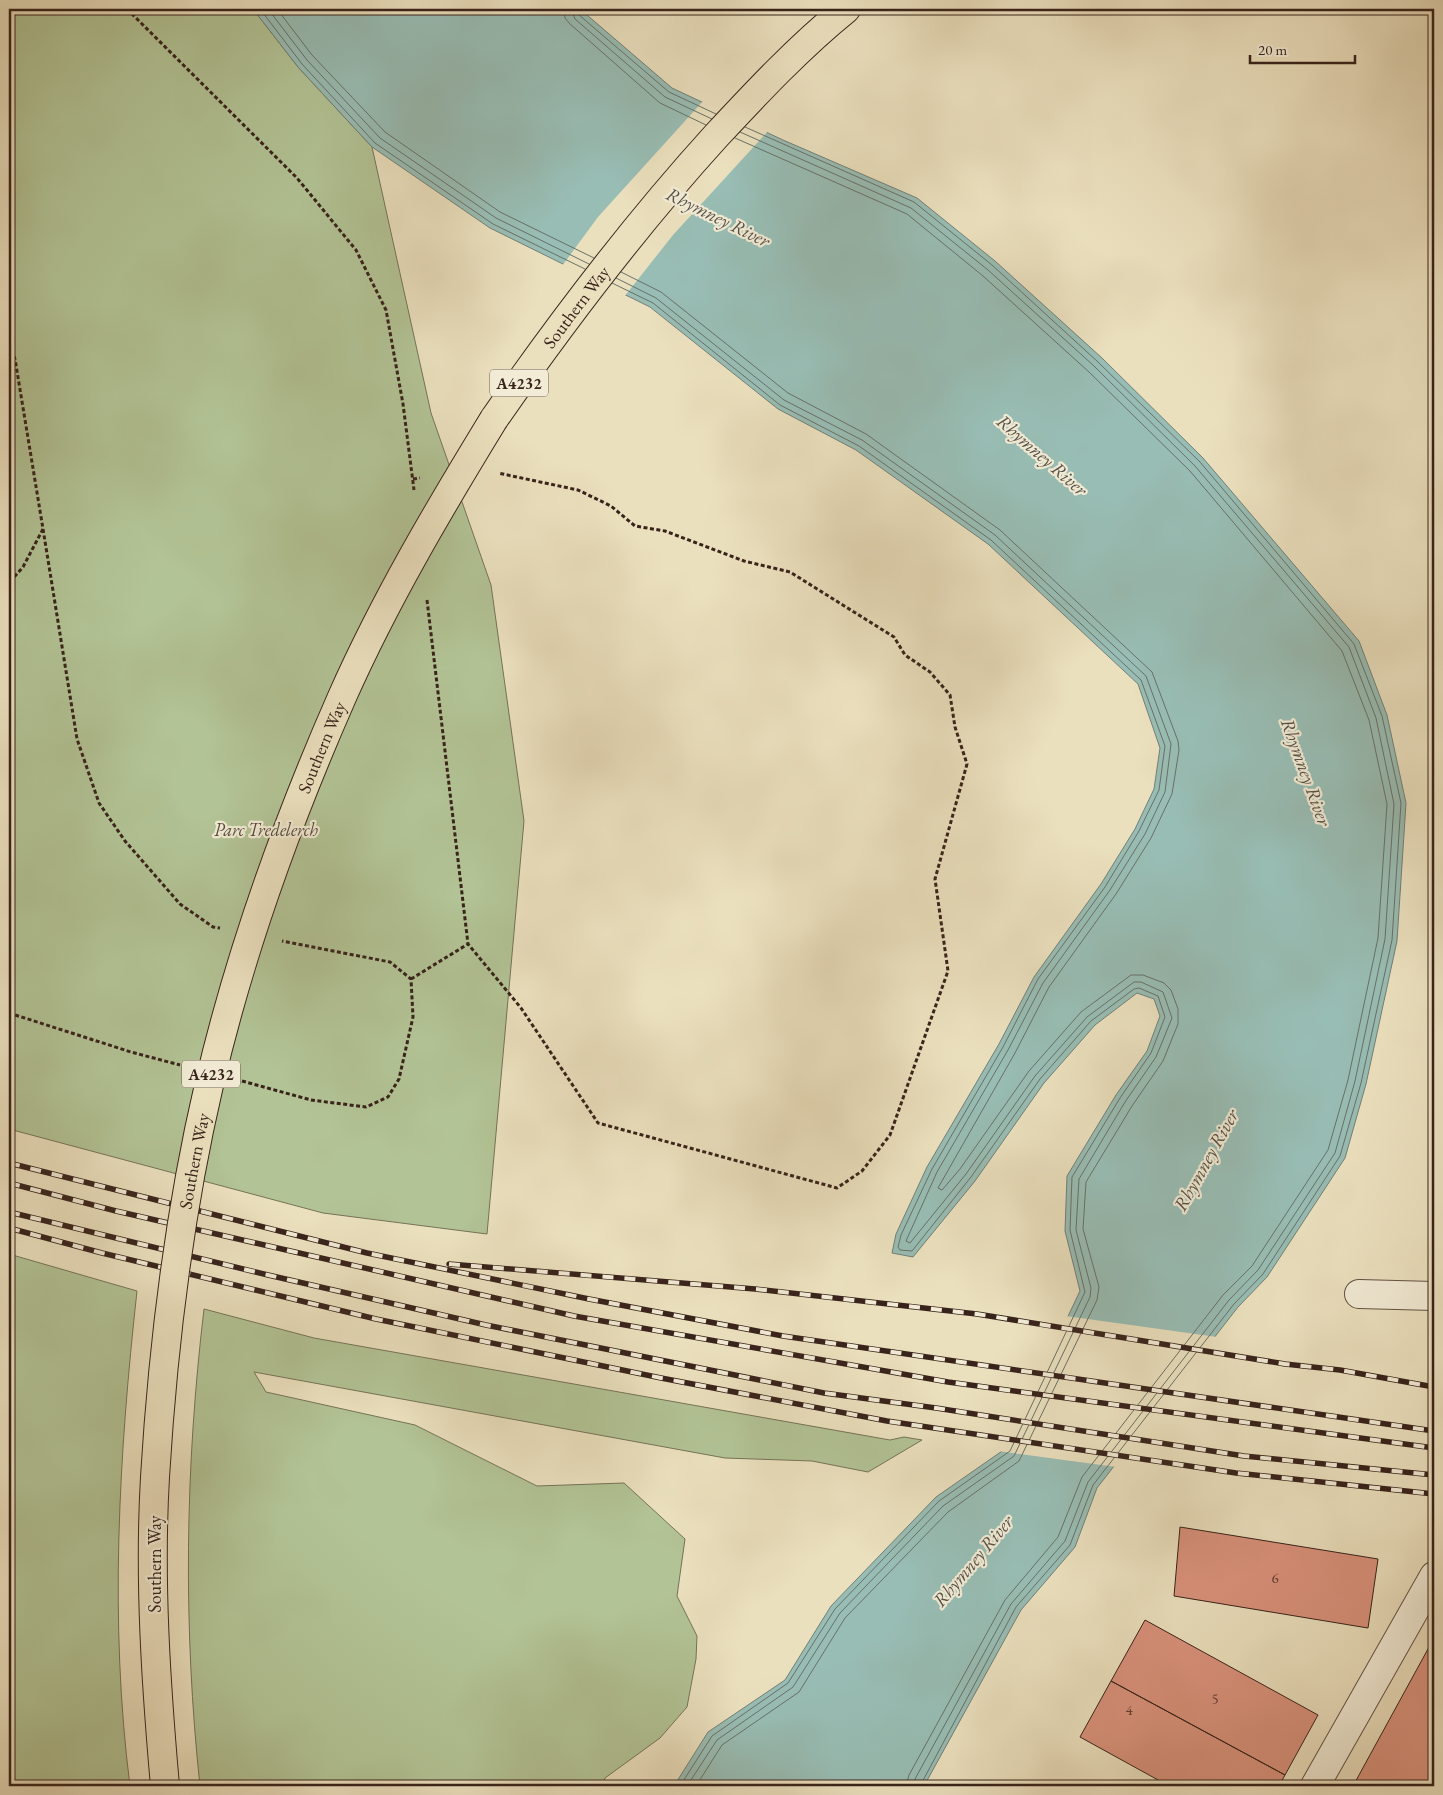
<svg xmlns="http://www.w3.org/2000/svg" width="1443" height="1795" font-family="'EB Garamond',serif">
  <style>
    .green { fill: #b2c395; stroke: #757358 }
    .water { fill: #98bdb4; stroke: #727f77 }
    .pier { fill: #ebe0be }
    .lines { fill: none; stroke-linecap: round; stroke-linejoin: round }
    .shore { stroke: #687068; stroke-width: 1 }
    .building { fill: #d9927c; stroke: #38231b }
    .minor-casing { stroke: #655244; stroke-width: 30 }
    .major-casing { stroke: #38231b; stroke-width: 30 }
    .path { stroke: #38231b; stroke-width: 3; stroke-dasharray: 4 2.5; stroke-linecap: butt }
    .minor { stroke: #f2ebd5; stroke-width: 28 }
    .major { stroke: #ebe0be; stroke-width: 28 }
    .rail-casing { stroke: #38231b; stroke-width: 5.5 }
    .rail { stroke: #f2ebd5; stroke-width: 4; stroke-dasharray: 11; stroke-linecap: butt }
    .major-bridge-casing { stroke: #38231b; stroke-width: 30; stroke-linecap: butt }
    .major-bridge { stroke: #ebe0be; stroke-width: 28 }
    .labels { text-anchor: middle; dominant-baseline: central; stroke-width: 4.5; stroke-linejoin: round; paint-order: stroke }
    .number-label { font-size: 15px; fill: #603f33 }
    .shield { fill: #f2ebd5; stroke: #705f53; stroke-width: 1 }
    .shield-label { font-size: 16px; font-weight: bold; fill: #38231b }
    .street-label { font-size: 18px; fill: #38231b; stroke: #f2ebd5 }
    .park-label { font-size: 18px; font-style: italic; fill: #564b3a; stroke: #f2ebd5 }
    .water-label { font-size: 19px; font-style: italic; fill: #555149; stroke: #f2ebd5 }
  </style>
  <rect width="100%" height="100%" fill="#ebe0be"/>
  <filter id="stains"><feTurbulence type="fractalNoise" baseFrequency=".004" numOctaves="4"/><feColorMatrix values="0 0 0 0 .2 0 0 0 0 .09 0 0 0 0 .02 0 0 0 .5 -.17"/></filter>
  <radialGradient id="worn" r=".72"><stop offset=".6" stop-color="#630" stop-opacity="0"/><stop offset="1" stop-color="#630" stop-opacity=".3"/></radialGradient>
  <path class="green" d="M9,9H253L298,67L372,147L431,413L491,585L524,821L487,1234L323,1213L9,1129Z
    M9,1254L137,1291C119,1454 109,1622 130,1786H9Z
    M204,1309L314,1338L890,1440L904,1437L922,1440L868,1472L812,1461L725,1458L254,1372L266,1392L415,1425L537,1486L624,1483L685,1539L677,1596L697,1636L696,1659L687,1707L660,1738L605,1778L602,1786H200C183,1627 185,1468 204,1309Z"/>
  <path class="water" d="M253,9H580L672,88L783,140L917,198L995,261L1102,358L1203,458L1359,641L1387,715L1406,803L1397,941L1366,1084L1345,1158L1267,1277L1238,1307L1097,1488L1075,1547L1021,1610L924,1786H674L708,1732L785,1680L831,1606L936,1497L1005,1449L1080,1291L1065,1231L1067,1176L1116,1095L1147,1051L1160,1016L1154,999L1137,993L1095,1025L1044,1083L975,1181L913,1257L892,1253L896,1234L927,1167L999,1044L1034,977L1101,884L1135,829L1154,789L1160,748L1138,684L988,544L856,450L778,409L650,307L490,228L372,147L298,67Z"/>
  <path class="pier" d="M704,100L769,130L673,235L624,297L562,266L598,217Z
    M1066,1316L1217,1337L1116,1467L998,1451L1003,1447Z"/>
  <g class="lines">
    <path class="shore" d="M260,9L302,64L375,143L493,224L585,269
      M268,9L307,60L380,138L496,218L589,264
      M277,9L312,55L385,132L500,212L594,258
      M564,9L565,18L570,24L660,103L706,125
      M571,9L575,19L665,97L712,119
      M578,9L579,15L669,92L716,114
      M745,127L914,202L992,265L1098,362L1200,462L1354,644L1382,716L1401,803L1392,940L1361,1083L1340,1156L1263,1274L1234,1304L1093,1485L1070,1545L1016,1607L920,1786
      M740,132L911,208L988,270L1094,366L1195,466L1349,647L1376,718L1394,804L1385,939L1355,1081L1335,1153L1258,1270L1229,1300L1088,1482L1065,1541L1011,1604L915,1779L914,1786
      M735,138L907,214L983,276L1089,372L1190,471L1342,651L1369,720L1387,804L1378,938L1348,1080L1328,1150L1252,1266L1223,1295L1082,1477L1058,1537L1005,1600L909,1775L906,1786
      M621,272L661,292L788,393L866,434L1000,530L1152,672L1178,741L1179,750L1172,794L1151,838L1116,894L1049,987L1015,1053L938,1188L942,1190L960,1169L1029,1071L1081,1012L1131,975H1143L1164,983L1171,990L1178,1009V1024L1163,1061L1132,1106L1086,1182L1083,1229L1099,1287L1097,1300L1019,1461L948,1512L845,1618L799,1692L722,1745L696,1786
      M616,278L656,298L784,400L862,440L995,535L1146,676L1171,744L1165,792L1145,834L1110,890L1043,983L1008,1050L937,1172L906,1241L910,1243L966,1174L1035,1076L1087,1017L1134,982H1141L1163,992L1172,1018L1156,1057L1125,1102L1079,1179L1076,1230L1091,1288L1090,1297L1014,1456L943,1506L840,1613L793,1687L717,1740L687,1786
      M612,283L653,303L780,405L859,446L991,540L1141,680L1165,746L1159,790L1139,831L1105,887L1038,979L1003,1047L932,1169L901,1235L898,1247L900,1250L912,1251L971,1177L1040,1079L1091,1021L1134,989L1139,988L1158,996L1165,1017L1151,1053L1120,1098L1072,1177L1070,1230L1085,1292L1010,1451L939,1501L835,1609L788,1683L712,1736L680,1786"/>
  </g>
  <path class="building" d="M1180,1527L1378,1559L1368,1628L1174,1596Z
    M1145,1620L1318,1715L1285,1775L1111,1681Z
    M1434,1638V1786H1353Z
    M1111,1681L1285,1775L1279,1786H1169L1080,1737Z"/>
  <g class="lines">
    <defs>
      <path id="minor" d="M1359,1294L1434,1296
        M1315,1786L1434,1576"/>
      <g id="major">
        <path id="s1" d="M494,419C563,320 635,225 716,136C757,92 799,47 846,9"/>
      </g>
    </defs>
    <use href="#minor" class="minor-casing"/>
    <use href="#major" class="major-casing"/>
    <path class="path" d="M127,9L297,178L356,250L386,310L403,404L414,490
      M9,344L15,359L43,529L23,567L9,583
      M413,479L420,478
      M43,529L77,739L99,803L125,841L180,904L213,927L220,928
      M427,600L468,944L521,1008L598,1123L837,1188L862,1171L890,1135L948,971L935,879L967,764L955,727L950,695L930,672L905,655L894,637L790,572L744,561L665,531L635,526L611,506L578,490L498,473
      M411,979L468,944
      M9,1013L131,1052L180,1065
      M242,1081L311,1100L366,1107L388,1097L399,1079L413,1017L411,979L390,962L282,941"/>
    <use href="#minor" class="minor"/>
    <use href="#major" class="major"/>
    <defs>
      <path id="rail" d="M9,1163L367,1253L589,1299L783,1336L1434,1431
        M9,1183L116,1211L574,1316L948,1382L1434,1448
        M9,1212L268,1275L486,1325L824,1393L936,1408L1244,1456L1434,1475
        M9,1228L102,1253L376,1319L661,1378L887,1421L1236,1473L1434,1494
        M449,1264L755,1289L977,1314L1285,1364L1340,1370L1434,1387"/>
    </defs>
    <use href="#rail" class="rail-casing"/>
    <use href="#rail" class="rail"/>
    <defs>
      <g id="major-bridge">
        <path id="s2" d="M165,1786C156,1684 149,1580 155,1477C163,1345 179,1213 209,1085C240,952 287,822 342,697C385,600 439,509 494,419"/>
      </g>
    </defs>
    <use href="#major-bridge" class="major-bridge-casing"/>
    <use href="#major-bridge" class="major-bridge"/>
  </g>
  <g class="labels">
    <g class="number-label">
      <text x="1275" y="1577">6</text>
      <text x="1215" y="1698">5</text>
      <text x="1129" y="1709">4</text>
    </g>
    <g class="shield">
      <rect x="490" y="369.5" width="58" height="27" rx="4"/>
      <rect x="182" y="1060.5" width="58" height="27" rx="4"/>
    </g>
    <g class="shield-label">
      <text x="519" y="383">A4232</text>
      <text x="211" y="1074">A4232</text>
    </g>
    <g class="street-label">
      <text stroke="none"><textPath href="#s1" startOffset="139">Southern Way</textPath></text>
      <text stroke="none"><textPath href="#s2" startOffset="1062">Southern Way</textPath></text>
      <text stroke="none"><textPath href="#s2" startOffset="628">Southern Way</textPath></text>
      <text transform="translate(154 1564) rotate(-90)">Southern Way</text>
    </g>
    <g class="park-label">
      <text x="266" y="829">Parc Tredelerch</text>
    </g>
    <g class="water-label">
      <text transform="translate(718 217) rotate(26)">Rhymney River</text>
      <text transform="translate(1042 455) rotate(41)">Rhymney River</text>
      <text transform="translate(1306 772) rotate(70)">Rhymney River</text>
      <text transform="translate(1206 1160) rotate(-61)">Rhymney River</text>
      <text transform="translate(973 1561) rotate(-50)">Rhymney River</text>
    </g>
  </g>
  <rect width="1443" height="1795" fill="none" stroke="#ebe0be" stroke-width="30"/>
  <rect x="10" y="10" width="1423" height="1775" fill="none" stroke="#38231b" stroke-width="2.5"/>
  <rect x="15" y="15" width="1413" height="1765" fill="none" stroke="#38231b"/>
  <path d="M1250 55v8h105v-8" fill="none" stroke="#38231b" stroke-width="2.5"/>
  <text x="1258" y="55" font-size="15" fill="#38231b" stroke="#f2ebd5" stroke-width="4" paint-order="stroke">20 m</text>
  <rect width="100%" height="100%" filter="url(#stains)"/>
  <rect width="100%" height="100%" fill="url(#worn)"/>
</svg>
